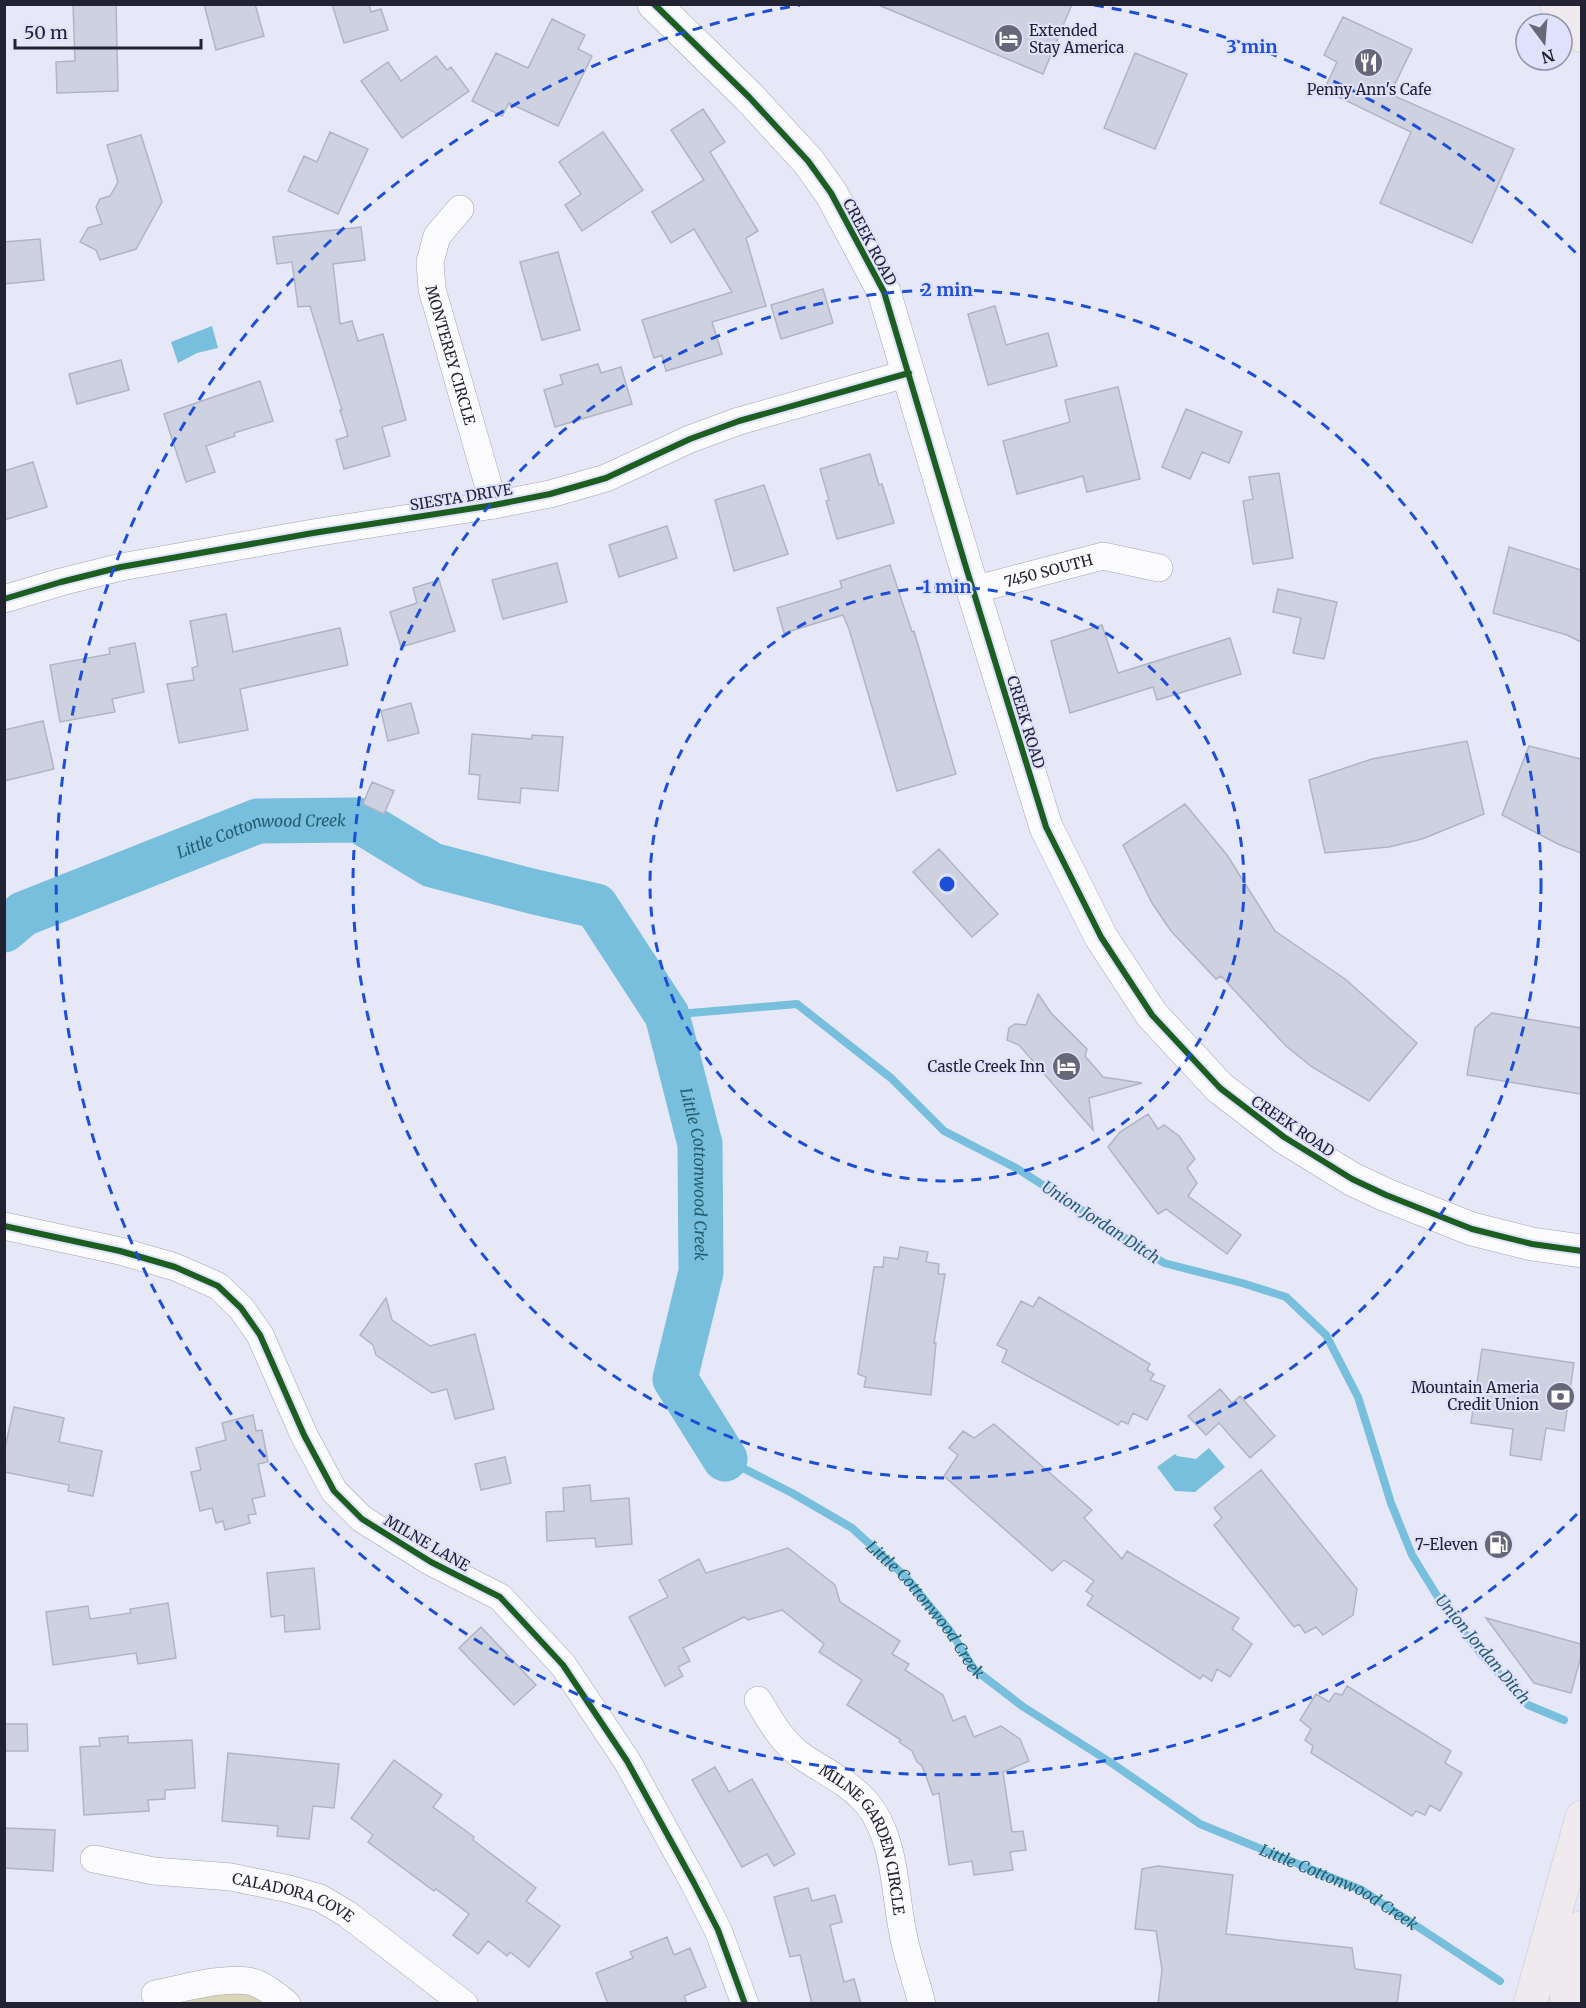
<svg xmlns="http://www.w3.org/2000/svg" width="1586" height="2008" font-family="Merriweather,serif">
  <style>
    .green { fill: #dad7b9 }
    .water { fill: #77bfdc }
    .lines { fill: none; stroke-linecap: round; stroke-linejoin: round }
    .stream { stroke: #77bfdc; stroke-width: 8 }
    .river { stroke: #77bfdc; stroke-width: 45 }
    .building { fill: #cdd1e0; stroke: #b1b5c3; stroke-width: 1.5 }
    .minor-casing { stroke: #a4a4b3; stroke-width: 28 }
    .tertiary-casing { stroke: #a4a4b3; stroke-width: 34 }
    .primary-casing { stroke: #c6c6cf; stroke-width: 34 }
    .minor { stroke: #fbfbfe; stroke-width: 27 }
    .tertiary { stroke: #fbfbfe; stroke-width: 33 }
    .primary { stroke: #eeeaee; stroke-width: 33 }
    .cycleway-casing { stroke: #e0e1fd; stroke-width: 10 }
    .cycleway { stroke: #1b5e20; stroke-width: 6 }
    .ring { fill: none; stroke: #1d4ed8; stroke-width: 3; stroke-dasharray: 10 8 }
    .labels { text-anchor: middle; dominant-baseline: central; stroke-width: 4.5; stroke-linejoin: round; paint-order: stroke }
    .poi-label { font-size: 15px; fill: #223; stroke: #e0e1fd; text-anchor: end }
    .street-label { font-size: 15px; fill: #223; stroke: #e0e1fd }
    .water-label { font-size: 16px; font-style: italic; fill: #255d70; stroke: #e0e1fd }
    .centre { fill: #1d4ed8; stroke: #e0e1fd; stroke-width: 3 }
    .ring-label { font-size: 18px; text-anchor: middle; font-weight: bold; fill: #1d4ed8; stroke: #e0e1fd; stroke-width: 4.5; stroke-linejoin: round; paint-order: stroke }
  </style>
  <rect width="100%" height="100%" fill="#e6e7f7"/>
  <path class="green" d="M230,1987L268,2003L180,2004Z"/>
  <path class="water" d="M212,326L218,348L197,353L178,363L171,342Z
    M1209,1448L1225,1467L1195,1492L1175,1491L1157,1467L1175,1454L1177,1456L1196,1459Z"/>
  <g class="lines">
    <g class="stream">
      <path d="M667,1015L797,1004L891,1078L944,1131L1018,1169L1164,1263L1242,1283L1286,1297L1326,1335L1358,1397L1391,1503L1412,1555L1444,1607L1482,1655L1528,1705L1564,1720"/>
      <path id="s1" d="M725,1459L792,1493L852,1528L906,1577L951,1632L974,1669L1022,1706L1113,1764L1200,1824L1362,1890L1500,1981"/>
    </g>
    <path class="river" id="s2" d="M4,930L23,914L258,821L358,820L432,865L531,891L596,906L667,1015L700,1144L701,1272L675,1379L725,1459"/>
  </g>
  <path class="building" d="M73,4H116L118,91L57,93L56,62L75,61Z
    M204,4H255L264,36L216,50Z
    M332,4H369L371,12L381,9L388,30L344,43Z
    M876,4H1072L1043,74Z
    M1343,17L1412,49L1390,94L1514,149L1472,243L1380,203L1411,132L1324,90L1337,62L1324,55Z
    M552,19L585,35L578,49L592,56L558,126L509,103L502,116L472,101L496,53L528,68Z
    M1135,53L1187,74L1155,149L1104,128Z
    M436,56L447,70L451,67L469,91L402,138L361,81L388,62L401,81Z
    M703,109L725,142L710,152L758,231L746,238L766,306L712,322L722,354L666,371L662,355L654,358L642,320L732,292L694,229L671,243L652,212L704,180L671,130Z
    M330,132L368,149L338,214L288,191L304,156L317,162Z
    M603,132L643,190L582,231L565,205L581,194L559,162Z
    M141,135L162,202L136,249L100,260L96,250L80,242L88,228L102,224L96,207L100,199L110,196L118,182L107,145Z
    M361,227L365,260L333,264L340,324L352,321L358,341L383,334L406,420L382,427L390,456L344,469L336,440L348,436L340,410H342L310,306L298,307L292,262L277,264L273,237Z
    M40,239L44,280L4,284V242Z
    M558,252L580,330L542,340L520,262Z
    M823,289L833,323L781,339L771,305Z
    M995,306L1006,345L1048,333L1057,366L988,385L968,314Z
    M121,360L129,390L77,404L69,374Z
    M598,364L601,373L621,367L632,404L555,427L544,390L563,384L560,375Z
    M260,381L273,421L234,433L235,436L206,446L215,472L186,482L164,414Z
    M1118,387L1140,479L1087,492L1083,476L1017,494L1003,441L1070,422L1065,400Z
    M1186,409L1242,432L1229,463L1202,452L1190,479L1162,467Z
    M870,454L879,485L882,484L894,523L837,539L826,501L829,500L820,469Z
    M33,462L47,507L4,520V471Z
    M1279,473L1293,558L1253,564L1243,501L1253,499L1249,477Z
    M764,485L788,554L734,571L715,500Z
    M667,526L677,558L619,577L609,545Z
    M1509,547L1581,570V642L1567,635L1493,613Z
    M557,563L567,602L503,619L492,580Z
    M890,565L912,632L914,631L956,774L897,791L849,629L843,615L784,633L777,608L842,588L840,581Z
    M439,580L455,631L401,647L390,612L417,603L413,588Z
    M1278,589L1337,602L1324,659L1293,653L1301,618L1273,612Z
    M226,614L233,652L340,628L348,665L240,689L248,730L179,743L167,684L194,680L192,668L198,666L190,621Z
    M1102,625L1118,673L1230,638L1241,674L1157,700L1153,687L1070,713L1051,641Z
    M135,643L144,692L112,699L115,712L60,722L50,665L110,654L109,648Z
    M411,703L419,733L388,741L381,711Z
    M43,721L54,769L4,781V730Z
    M472,734L532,739V735L563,737L558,791L521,788L520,803L478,799L480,775L469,774Z
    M1467,741L1484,814L1422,839L1389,847L1325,853L1309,780L1372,759Z
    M1529,746L1581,759V853L1560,845L1502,815Z
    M372,782L394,791L384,814L363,804Z
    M1185,804L1227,855L1275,931L1345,979L1417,1043L1369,1101L1312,1067L1286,1046L1221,976L1216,979L1171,931L1152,903L1123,845Z
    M939,849L998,914L972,937L913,872Z
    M1038,994L1051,1013L1087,1049L1085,1056L1103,1077L1142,1083L1089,1098L1093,1130L1019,1045L1007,1040L1009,1028L1015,1024L1026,1025Z
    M1492,1013L1581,1028V1094L1467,1075L1475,1028Z
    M1148,1114L1158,1129L1164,1125L1179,1136L1195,1159L1187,1168L1197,1183L1188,1196L1241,1235L1227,1254L1166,1209L1158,1214L1108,1147L1120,1132Z
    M900,1247L928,1252L926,1262L939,1264L938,1274H945L934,1343H936L931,1395L864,1387L866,1377L858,1374L874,1267H883L884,1257L898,1259Z
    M1039,1297L1150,1364L1147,1370L1154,1374L1150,1380L1165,1386L1147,1420L1133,1413L1128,1424L1121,1421L1118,1425L1002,1362L1007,1350L997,1345L1021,1301L1033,1307Z
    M386,1298L392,1320L430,1346L475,1334L494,1409L455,1419L447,1389L432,1393L376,1355L373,1345L360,1335Z
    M1482,1349L1574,1363L1564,1431L1546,1428L1541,1460L1510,1455L1513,1429L1471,1423Z
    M1220,1389L1232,1403L1240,1396L1275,1436L1250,1458L1219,1423L1206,1435L1188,1416Z
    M14,1407L64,1418L59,1442L102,1451L93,1496L68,1491L69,1485L4,1472V1452Z
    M253,1415L256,1431L262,1430L268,1462L258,1464L265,1496L252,1499L256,1514L248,1515L250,1523L225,1530L223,1521L216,1523L212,1508L200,1511L191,1472L201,1470L196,1448L226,1440L222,1423Z
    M994,1424L1092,1510L1084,1518L1122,1559L1127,1551L1239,1618L1232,1629L1252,1644L1230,1677L1217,1669L1212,1681L1203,1675L1200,1679L1087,1605L1093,1596L1086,1591L1094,1581L1064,1560L1052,1571L944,1476L958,1455L949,1448L963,1431L974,1438Z
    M505,1457L511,1483L481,1490L475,1464Z
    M1261,1470L1357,1589L1353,1615L1323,1635L1316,1627L1305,1633L1299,1624L1294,1627L1214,1525L1222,1518L1214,1508Z
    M590,1485L591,1501L629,1498L632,1544L596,1547L595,1538L547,1541L546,1512L564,1511L563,1488Z
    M788,1548L835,1585L840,1602L900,1641L892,1654L909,1664L905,1670L943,1695L953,1721L965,1716L974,1737L1001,1726L1020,1739L1029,1761L1003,1772L1012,1832L1023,1831L1026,1850L1010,1852L1013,1870L974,1875L972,1861L949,1865L939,1793L933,1795L922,1766L917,1762L912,1751L899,1742L901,1740L847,1705L862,1680L819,1652L824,1644L782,1610L748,1620L744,1617L683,1648L690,1661L678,1667L683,1676L665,1686L629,1617L668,1597L659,1580L699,1559L706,1573Z
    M314,1568L320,1629L285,1632L284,1615L271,1617L267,1573Z
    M168,1603L176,1658L138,1664L136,1653L53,1665L46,1612L88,1606L90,1619L131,1613L130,1609Z
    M1486,1618L1581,1644V1656L1571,1693L1534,1683Z
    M481,1627L536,1685L514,1705L459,1648Z
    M1347,1686L1451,1751L1445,1763L1462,1773L1440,1811L1430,1805L1425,1815L1416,1811L1412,1816L1311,1753L1313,1746L1305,1740L1311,1729L1300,1720L1316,1694L1329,1702L1335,1693L1342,1695Z
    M4,1724H27L28,1751H4Z
    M128,1736V1743L192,1740L195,1788L165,1790V1799L148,1800L149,1811L84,1815L80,1747L100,1746L99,1738Z
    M228,1753L339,1764L334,1808L313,1806L309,1839L277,1836L278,1826L222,1821Z
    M394,1760L442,1795L433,1807L474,1837L473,1840L536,1888L526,1901L560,1926L529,1967L510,1952L507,1956L488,1941L478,1954L453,1935L469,1914L436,1889L434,1891L368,1842L373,1835L351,1818Z
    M715,1767L729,1792L752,1779L795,1854L774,1866L767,1854L742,1867L692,1780Z
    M4,1828L55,1830L53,1871L4,1868Z
    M1158,1866L1233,1875L1226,1934L1352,1948L1355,1969L1401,1975L1397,2004H1158L1162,1970L1156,1931L1135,1929L1142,1869Z
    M808,1888L812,1901L835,1895L842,1922L830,1925L844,1982L854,1979L861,2004H812L800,1955L790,1957L774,1897Z
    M667,1937L674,1955L690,1948L706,1987L684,1996L687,2004H608L596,1973L633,1958L630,1952Z"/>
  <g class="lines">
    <defs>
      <g id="minor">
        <path id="s3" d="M460,209L437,236L430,262L432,289L494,505"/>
        <path id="s4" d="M973,590L1103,556L1159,568"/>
        <path d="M4,599L61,582L121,567L313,533L494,505L550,494L606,478L690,439L739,421L909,373"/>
        <path d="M4,1226L120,1251L175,1267L218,1286L241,1308L260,1335L304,1435L334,1491L362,1519L431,1562L500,1597L563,1665L627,1761L694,1883L718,1930L745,2004"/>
        <path id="s5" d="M758,1700C771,1722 782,1742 803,1757C825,1772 848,1782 866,1802C895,1836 894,1887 902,1928C906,1954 916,1979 922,2004"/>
        <path id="s6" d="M94,1859L154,1871L231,1877L289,1889L320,1898L347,1914L464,2004"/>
        <path d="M155,1994C180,1989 232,1974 256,1983C268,1988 277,1996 287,2004"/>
      </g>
      <path id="tertiary" d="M654,4L749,97L808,161L831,193L884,292L965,564L1046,827L1101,937L1152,1015L1220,1088L1284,1137L1352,1179L1386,1195L1472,1229L1532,1244L1582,1251"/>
      <path id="primary" d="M1556,4L1582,36
        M1530,2004L1582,1817
        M1568,2004L1566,1991L1582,1927"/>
    </defs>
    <use href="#minor" class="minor-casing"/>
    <use href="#tertiary" class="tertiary-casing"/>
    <use href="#primary" class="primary-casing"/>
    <use href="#minor" class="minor"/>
    <use href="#tertiary" class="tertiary"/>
    <use href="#primary" class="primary"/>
    <defs>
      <path id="cycleway" d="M654,4L749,97L808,161L831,193L884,292L965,564L1046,827L1101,937L1152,1015L1220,1088L1284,1137L1352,1179L1386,1195L1472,1229L1532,1244L1582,1251
        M4,599L61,582L121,567L313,533L494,505L550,494L606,478L690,439L739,421L909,373
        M4,1226L120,1251L175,1267L218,1286L241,1308L260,1335L304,1435L334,1491L362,1519L431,1562L500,1597L563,1665L627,1761L694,1883L718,1930L745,2004"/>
    </defs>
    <use href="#cycleway" class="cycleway-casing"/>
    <use href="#cycleway" class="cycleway"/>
  </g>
  <g class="ring">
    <circle cx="947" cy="884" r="297"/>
    <circle cx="947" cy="884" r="594"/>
    <path d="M1577 1514A891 891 0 1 1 800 5M1094 5A891 891 0 0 1 1577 254"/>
  </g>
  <defs>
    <symbol id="hotel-disc" viewBox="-11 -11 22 22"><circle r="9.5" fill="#676778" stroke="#e0e1fd"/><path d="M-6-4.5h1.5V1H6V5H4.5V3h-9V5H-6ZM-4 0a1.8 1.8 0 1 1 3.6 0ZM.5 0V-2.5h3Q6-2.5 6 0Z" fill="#fff"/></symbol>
    <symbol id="restaurant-disc" viewBox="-11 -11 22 22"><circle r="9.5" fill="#676778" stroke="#e0e1fd"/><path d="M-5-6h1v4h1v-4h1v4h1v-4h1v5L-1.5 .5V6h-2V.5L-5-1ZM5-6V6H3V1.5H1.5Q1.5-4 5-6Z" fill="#fff"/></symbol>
    <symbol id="bank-disc" viewBox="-11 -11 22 22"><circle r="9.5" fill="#676778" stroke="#e0e1fd"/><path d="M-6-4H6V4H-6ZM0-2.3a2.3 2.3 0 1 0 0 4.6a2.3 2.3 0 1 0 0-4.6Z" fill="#fff"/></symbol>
    <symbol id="fuel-disc" viewBox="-11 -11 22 22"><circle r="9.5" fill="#676778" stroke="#e0e1fd"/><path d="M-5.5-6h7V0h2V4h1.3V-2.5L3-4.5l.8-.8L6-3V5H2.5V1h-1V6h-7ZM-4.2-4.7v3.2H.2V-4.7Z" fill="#fff"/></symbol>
  </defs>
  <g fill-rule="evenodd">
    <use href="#hotel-disc" x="992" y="22" width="33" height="33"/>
    <use href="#restaurant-disc" x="1352" y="46" width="33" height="33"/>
    <use href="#hotel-disc" x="1050" y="1050" width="33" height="33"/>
    <use href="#bank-disc" x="1544" y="1380" width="33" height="33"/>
    <use href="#fuel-disc" x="1482" y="1528" width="33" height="33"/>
  </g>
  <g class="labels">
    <g class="poi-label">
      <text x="1029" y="30" text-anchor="start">Extended<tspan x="1029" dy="17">Stay America</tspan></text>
      <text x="1369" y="89" text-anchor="middle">Penny Ann's Cafe</text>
      <text x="1045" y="1066">Castle Creek Inn</text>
      <text x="1539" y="1387">Mountain Ameria<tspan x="1539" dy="17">Credit Union</tspan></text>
      <text x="1478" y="1544">7-Eleven</text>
    </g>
    <g class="street-label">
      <text transform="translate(870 242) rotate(62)">CREEK ROAD</text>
      <text stroke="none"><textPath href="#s3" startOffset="158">MONTEREY CIRCLE</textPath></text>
      <text transform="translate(461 497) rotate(-9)">SIESTA DRIVE</text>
      <text stroke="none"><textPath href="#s4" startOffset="78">7450 SOUTH</textPath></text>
      <text transform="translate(1026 722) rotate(73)">CREEK ROAD</text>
      <text transform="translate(1293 1126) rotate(34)">CREEK ROAD</text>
      <text transform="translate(427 1543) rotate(30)">MILNE LANE</text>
      <text stroke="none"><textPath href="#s5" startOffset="182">MILNE GARDEN CIRCLE</textPath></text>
      <text stroke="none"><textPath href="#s6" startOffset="204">CALADORA COVE</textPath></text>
    </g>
    <g class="water-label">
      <text stroke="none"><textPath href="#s2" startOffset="278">Little Cottonwood Creek</textPath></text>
      <text stroke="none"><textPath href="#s2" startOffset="926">Little Cottonwood Creek</textPath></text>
      <text transform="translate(1101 1222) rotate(33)">Union Jordan Ditch</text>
      <text stroke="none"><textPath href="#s1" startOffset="255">Little Cottonwood Creek</textPath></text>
      <text transform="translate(1483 1649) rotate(50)">Union Jordan Ditch</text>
      <text stroke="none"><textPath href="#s1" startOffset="759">Little Cottonwood Creek</textPath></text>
    </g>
  </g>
  <circle cx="947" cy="884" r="9" class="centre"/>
  <g class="ring-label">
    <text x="1252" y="53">3 min</text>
    <text x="947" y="296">2 min</text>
    <text x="947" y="593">1 min</text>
  </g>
  <rect width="1586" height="2008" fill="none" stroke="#222233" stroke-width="12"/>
  <g transform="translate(1544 42) rotate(164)"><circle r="28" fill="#e0e1fd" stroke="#9495ac" stroke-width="1.5"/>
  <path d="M0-4.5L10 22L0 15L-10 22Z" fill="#676778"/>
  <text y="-9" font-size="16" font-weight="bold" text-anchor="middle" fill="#222233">N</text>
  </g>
  <path d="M15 39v9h186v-9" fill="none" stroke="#222233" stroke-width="3"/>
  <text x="24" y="39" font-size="18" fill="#222233" stroke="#e0e1fd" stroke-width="4.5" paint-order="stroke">50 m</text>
</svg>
